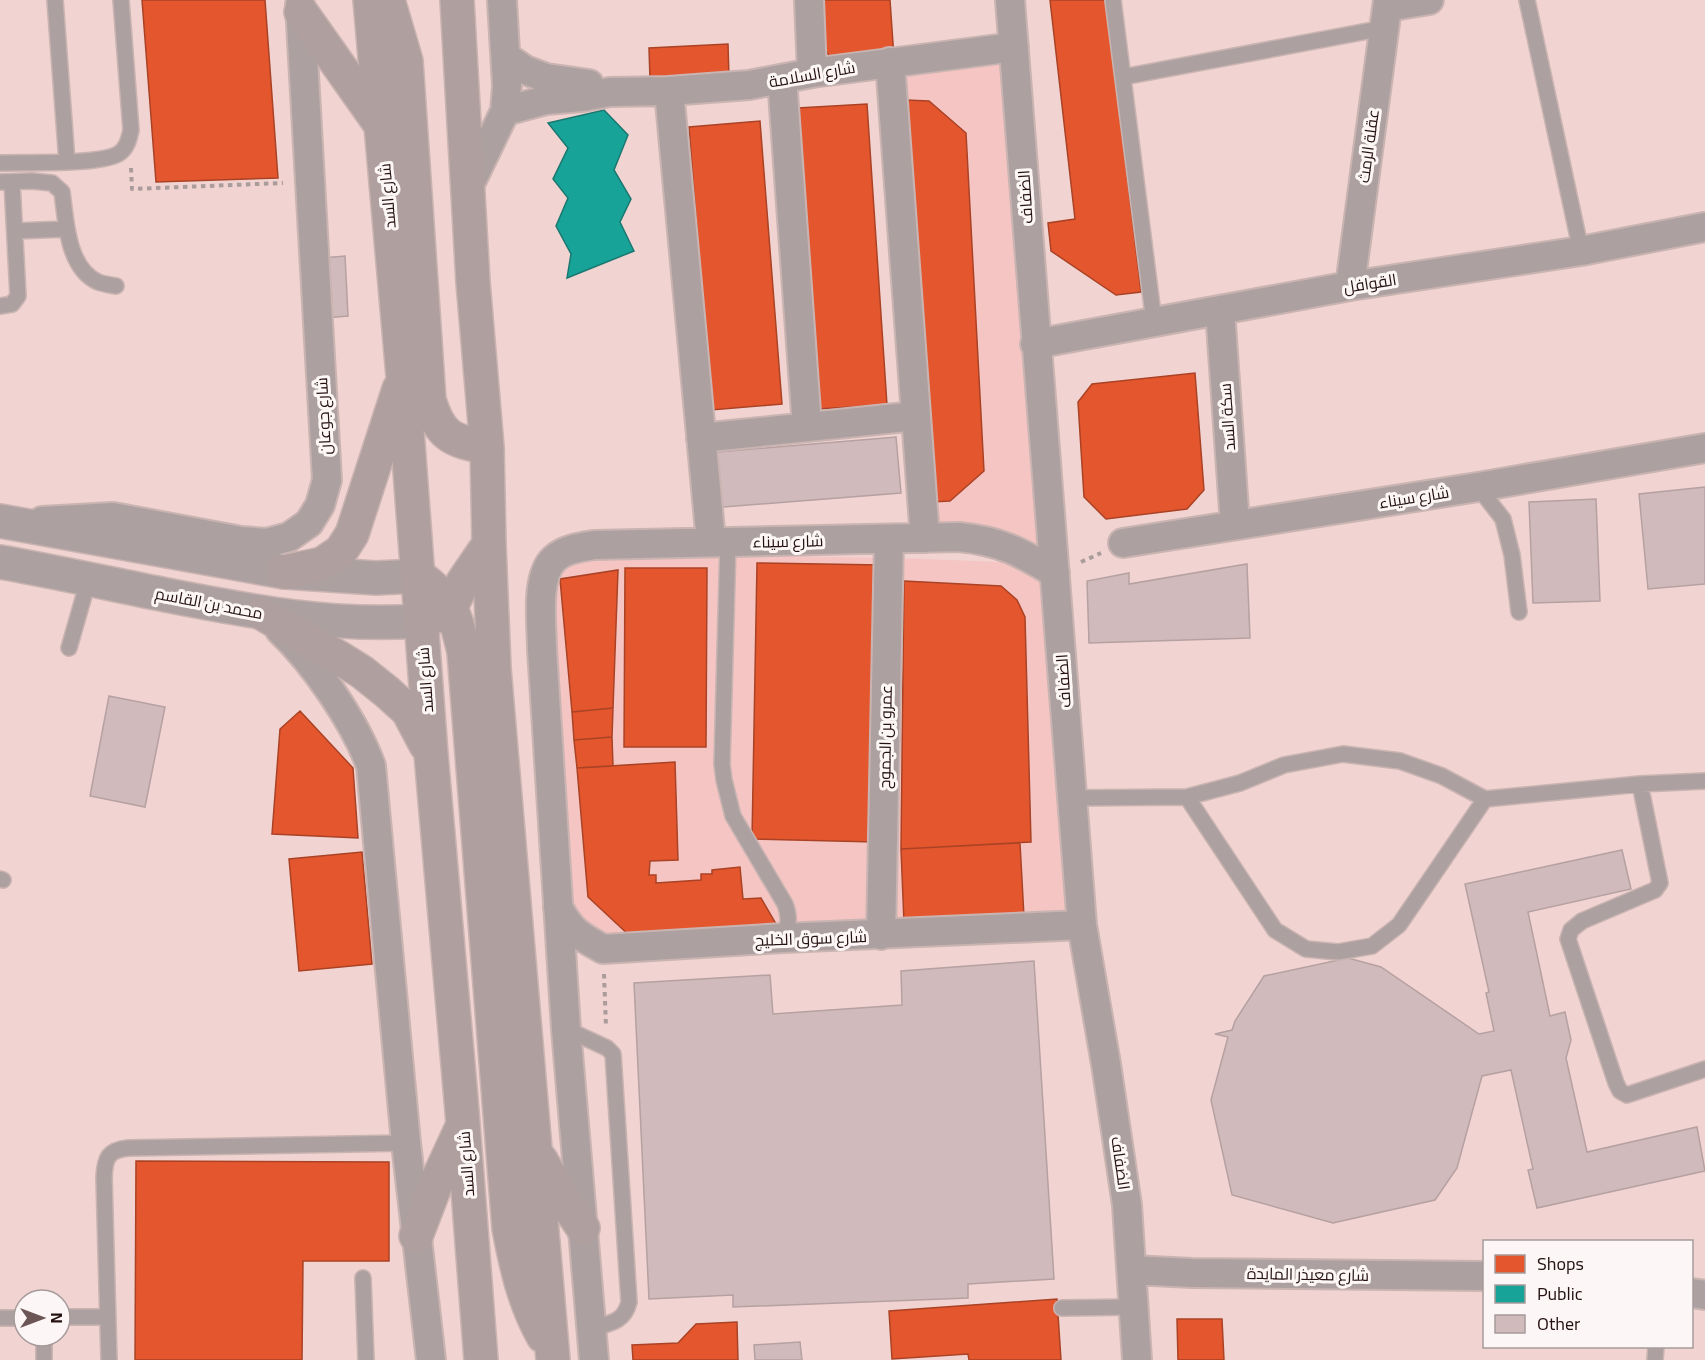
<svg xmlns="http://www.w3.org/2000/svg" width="1705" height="1360" font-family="Georgia,Cairo,serif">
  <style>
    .built { fill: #f4c5c3 }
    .shops { fill: #e4572e; stroke: #aa4225; stroke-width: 1.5 }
    .public { fill: #17a398; stroke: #1b7870; stroke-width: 1.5 }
    .building { fill: #d0babb; stroke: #b6a0a1; stroke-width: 1.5 }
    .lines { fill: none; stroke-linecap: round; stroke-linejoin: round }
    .service-casing { stroke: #cab4b2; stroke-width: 18 }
    .minor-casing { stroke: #cab4b2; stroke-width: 32 }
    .tertiary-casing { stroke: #cab4b2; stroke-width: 36 }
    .secondary-casing { stroke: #cab4b2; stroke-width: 36 }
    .path { stroke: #a99c9b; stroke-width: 4; stroke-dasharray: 4.5 4.5; stroke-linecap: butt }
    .service { stroke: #aca1a0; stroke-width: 15 }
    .minor { stroke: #aca1a0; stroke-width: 28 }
    .tertiary { stroke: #aca1a0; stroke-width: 33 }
    .secondary { stroke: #af9f9e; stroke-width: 33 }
    .labels { text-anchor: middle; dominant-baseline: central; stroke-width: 6; stroke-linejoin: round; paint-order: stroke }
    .street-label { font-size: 16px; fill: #241211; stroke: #fcf7f6 }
  </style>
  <rect width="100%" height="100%" fill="#f1d4d2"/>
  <path class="built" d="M999,60L1044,550L923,547L903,70Z
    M583,552L888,558L874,941L617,947L562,911L548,592L558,565Z
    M899,558L1047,564L1074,927L886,939Z"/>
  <path class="shops" d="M142,0H265L278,178L156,182Z
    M822,0H890L894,58L835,64L825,50Z
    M1050,0H1106L1141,292L1116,295L1051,251L1048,223L1075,219Z
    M728,44L729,77L650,80L649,48Z
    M906,100L929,101L966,133L984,471L950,501L931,502Z
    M867,104L887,405L817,409L798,108Z
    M760,121L782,404L711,410L689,127Z
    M1195,373L1204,490L1187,509L1106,519L1084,497L1078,402L1092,384Z
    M757,563L881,565L875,842L752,839Z
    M625,568H707L706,747H624Z
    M618,570L613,708L572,712L560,579Z
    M904,581L1001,586L1017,600L1025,617L1031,842L901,849Z
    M613,708L612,737L574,740L572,712Z
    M300,711L353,768L358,838L272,834L280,729Z
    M612,737L613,766L577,768L574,740Z
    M675,762L678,860L650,861L649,875H656V883L701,880V874H712V870L740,867L743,899L761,898L779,929L631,937L588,897L577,768Z
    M1020,843L1024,917L904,923L901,849Z
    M362,852L372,964L299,971L289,859Z
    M136,1161L389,1162V1261H303L302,1360H135Z
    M1057,1299L1061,1360H969L968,1354L892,1359L889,1311Z
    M1177,1319H1222L1224,1360H1178Z
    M737,1322L738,1360H633L632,1345L678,1343L696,1324Z"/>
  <path class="public" d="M604,110L628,135L614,170L631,199L620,222L634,251L567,278L571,254L556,226L568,198L553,179L568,148L548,123Z"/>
  <path class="building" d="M345,256L348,316L325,318L321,258Z
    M896,437L901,493L711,508L706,453Z
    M1705,487V584L1648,589L1639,494Z
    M1596,499L1600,601L1533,603L1529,502Z
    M1247,564L1250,638L1089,643L1087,581L1129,573V584Z
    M109,696L165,707L145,807L90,796Z
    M1622,850L1631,889L1528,912L1550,1016L1565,1012L1571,1040L1566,1058L1587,1152L1697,1127L1705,1171L1537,1208L1528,1170L1533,1169L1511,1070L1482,1076L1457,1168L1435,1200L1333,1223L1232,1195L1211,1100L1228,1037L1215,1034L1232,1030L1235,1021L1264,976L1348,958L1381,967L1479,1034L1494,1031L1486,993L1489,992L1465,884Z
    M1034,961L1054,1279L968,1284V1298L733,1307V1295L649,1299L634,983L770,975L773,1014L902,1005L901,971Z
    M800,1342L802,1360H755L754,1345Z"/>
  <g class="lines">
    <defs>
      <path id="service" d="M55,0L67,162
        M1113,0L1154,322
        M1527,0L1581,251
        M1123,77L1384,28
        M0,163C25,162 99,165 118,154C127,149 129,139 131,130L121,0
        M0,182L32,181L52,183L62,192C66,220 67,268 98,282C103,284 110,285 116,286
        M15,231L67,229
        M0,306L12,304L18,296L12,182
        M1478,487L1503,519L1512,555L1519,612
        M728,542L722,764L724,780L733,816L785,904C790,917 789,925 783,938
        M69,648L89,578
        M1640,784L1660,883L1655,890L1582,921L1571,930L1568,939L1616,1083L1620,1091L1627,1095L1705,1069
        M1187,797L1275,930L1306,949L1338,952L1372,946L1399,925L1485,799
        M1071,798L1187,797L1240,783L1284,765L1343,754L1400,761L1442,776L1485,799L1640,784L1705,781
        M0,879L3,880
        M566,1029L607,1048L613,1054L629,1302C624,1323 609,1323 591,1329
        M363,1278L366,1360
        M1062,1308L1134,1307
        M60,1317H107
        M0,1318H24
        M44,1336V1360
        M109,1360L104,1177C105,1158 108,1150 128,1148L406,1143
        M1655,1360L1656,1346"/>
      <path id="minor" d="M809,0L812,73
        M1010,0L1082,925L1106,1064L1127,1205L1137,1360
        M1387,7L1429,0
        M506,57L525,70L546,78L589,84
        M890,62L925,538
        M782,79L807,427
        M669,91L711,542
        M505,111L546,100L582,97L610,92L669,91L749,85L812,73L1014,47
        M468,188L505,111L507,86L502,0
        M1350,286L1388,0
        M1220,310L1235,525
        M1035,344L1350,286L1581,251L1705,227
        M701,438L916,416
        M42,521L113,517L241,541L267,543L289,537L309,523L320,505L327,480L300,5
        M1123,543L1478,487L1705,448
        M280,630C314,662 355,722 371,766L406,1143L431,1360
        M558,907C571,932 580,936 603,949L783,938L1082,925
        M881,935L889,539
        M1132,1270L1192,1273L1484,1276
        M1692,1293L1705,1295
        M594,1360L566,1029L542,649C542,625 535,577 554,559C565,549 581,547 594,545L959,537C1000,541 1021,552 1055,573"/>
      <path id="tertiary" d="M0,521L284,572L376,578L419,576
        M0,562C56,572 111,584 166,595C253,612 331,627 420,621"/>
      <path id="secondary" d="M370,0L403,376L431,754L462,1111L481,1360
        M388,0L406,61L429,400C440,436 451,441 487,447
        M457,0L473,282L487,447L489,544L494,668L553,1360
        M301,12L380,124
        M284,572L322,564L341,551L352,534L399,389
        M419,576C452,600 455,613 464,652L509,1228C516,1266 524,1302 543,1336
        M263,614L338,657L362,672L387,692L408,711L426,745
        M434,617L451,607L463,582L489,544
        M541,1160L561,1196L583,1228
        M416,1236L437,1181L462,1127"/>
    </defs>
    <use href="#service" class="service-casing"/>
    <use href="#minor" class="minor-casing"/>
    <use href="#tertiary" class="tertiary-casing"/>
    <use href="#secondary" class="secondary-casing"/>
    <path class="path" d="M131,168L132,189L283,183
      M1081,562L1101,553
      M604,974L606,1027"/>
    <use href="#service" class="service"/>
    <use href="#minor" class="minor"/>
    <use href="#tertiary" class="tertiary"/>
    <use href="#secondary" class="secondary"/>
  </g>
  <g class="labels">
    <g class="street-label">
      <text transform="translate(812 74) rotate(-10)">شارع السلامة</text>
      <text transform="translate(1368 146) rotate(-82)">عقلة الرمث</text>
      <text transform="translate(387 196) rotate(-95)">شارع السد</text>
      <text transform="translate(1025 197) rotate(-94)">الضفاف</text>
      <text transform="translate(1370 283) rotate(-9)">القوافل</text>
      <text transform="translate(323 416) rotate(-93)">شارع جوعان</text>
      <text transform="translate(1227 417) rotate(-94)">سكة السد</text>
      <text transform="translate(1414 497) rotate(-9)">شارع سيناء</text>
      <text transform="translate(788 541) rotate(-1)">شارع سيناء</text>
      <text transform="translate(209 603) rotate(11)">محمد بن القاسم</text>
      <text transform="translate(425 680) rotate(-94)">شارع السد</text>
      <text transform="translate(1063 681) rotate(-94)">الضفاف</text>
      <text transform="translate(885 737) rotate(-89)">عمرو بن الجموح</text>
      <text transform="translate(811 938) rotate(-2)">شارع سوق الخليج</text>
      <text transform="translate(1121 1163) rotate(82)">الضفاف</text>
      <text transform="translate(466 1164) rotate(-94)">شارع السد</text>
      <text transform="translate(1308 1274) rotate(1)">شارع معيذر المايدة</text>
    </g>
  </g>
  <rect x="1483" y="1240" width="210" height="108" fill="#fcf7f6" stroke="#a69b9a" stroke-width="1.5"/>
  <rect x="1495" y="1255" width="30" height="18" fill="#e4572e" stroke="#a69b9a" stroke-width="1.5"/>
  <text x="1537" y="1270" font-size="18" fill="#241211">Shops</text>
  <rect x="1495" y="1285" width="30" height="18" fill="#17a398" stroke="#a69b9a" stroke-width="1.5"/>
  <text x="1537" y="1300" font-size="18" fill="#241211">Public</text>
  <rect x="1495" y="1315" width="30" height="18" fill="#d0babb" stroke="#a69b9a" stroke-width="1.5"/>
  <text x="1537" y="1330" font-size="18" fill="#241211">Other</text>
  <g transform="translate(42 1318) rotate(90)"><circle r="28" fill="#fcf7f6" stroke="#a69b9a" stroke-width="1.5"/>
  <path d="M0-4.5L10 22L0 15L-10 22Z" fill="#6c5655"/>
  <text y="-9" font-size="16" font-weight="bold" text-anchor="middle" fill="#241211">N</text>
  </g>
</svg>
